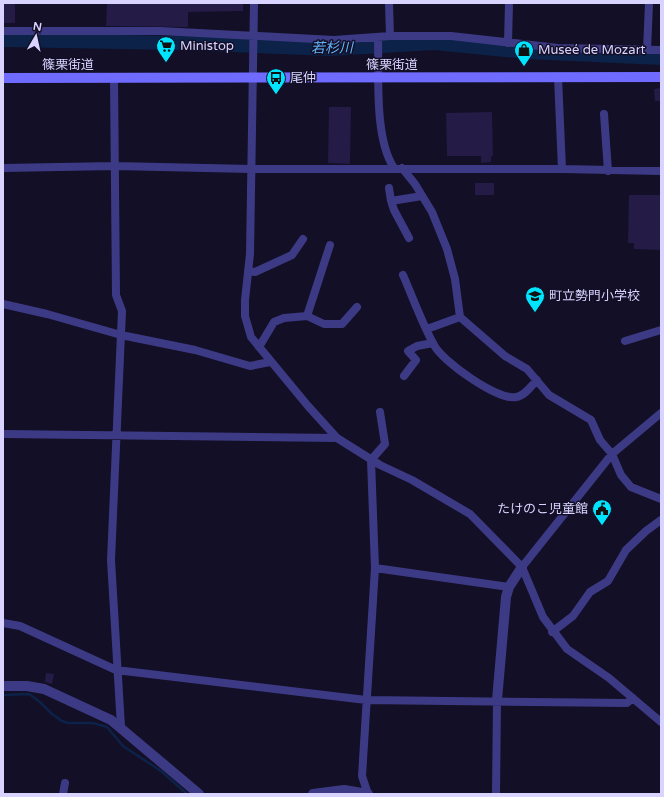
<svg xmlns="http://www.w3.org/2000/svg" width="664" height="797" font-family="'Varela Round','Noto Sans JP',sans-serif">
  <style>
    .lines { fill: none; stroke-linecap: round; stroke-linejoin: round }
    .stream { stroke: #0c2248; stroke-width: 2.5 }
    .river { stroke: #0c2248; stroke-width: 14 }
    .building { fill: #241b47 }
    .minor { stroke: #3d3a85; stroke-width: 8 }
    .tertiary { stroke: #3d3a85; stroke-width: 10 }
    .secondary { stroke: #6f6bff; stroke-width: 10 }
    .labels { text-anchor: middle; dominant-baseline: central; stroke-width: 3; stroke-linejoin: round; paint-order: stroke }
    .poi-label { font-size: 13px; fill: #d9d4ff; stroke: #130f26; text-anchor: start }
    .street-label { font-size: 13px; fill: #d9d4ff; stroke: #130f26 }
    .water-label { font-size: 14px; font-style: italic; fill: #62b6ff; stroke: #130f26 }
  </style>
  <rect width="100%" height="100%" fill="#130f26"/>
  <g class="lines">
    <path class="stream" d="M3,695L29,694L40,702L52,714L62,721L68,723H93L107,727L123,746L161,771L187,794"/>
    <path class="river" d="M3,40L178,43L330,49L434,43L527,52L661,58"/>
  </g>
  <path class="building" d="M3,3H15V23H3Z
    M107,3H243V11L188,12V27L106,26Z
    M661,88V101H655L654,89Z
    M329,107H351L350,164L328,163Z
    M492,112L493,156H491V162L481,163V156H447L446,113Z
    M475,183H494V195H475Z
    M629,195H661V250L634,249V243H628Z
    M46,673L54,674L52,684L45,682Z"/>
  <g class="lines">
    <path class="minor" d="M254,3L250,254L245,300V316L251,337L308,406L337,438L380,465L412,480L470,514L522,567L543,617L567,649L609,678L661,722
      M389,3L390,36
      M3,31H160L334,40L390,36H451L558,48L661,50
      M378,38C379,75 374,138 394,168
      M508,43L509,3
      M647,50L649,3
      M558,77L562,169
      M114,78L116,295L122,311L111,560L121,727
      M604,114L608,171
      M3,168L115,166L251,169H562L661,171
      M402,168L415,184L432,212L447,249L455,279L460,317L505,356L527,369L549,395L591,420L600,440L612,454L621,475L631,487L661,499
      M389,188L391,201
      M409,238L394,210L391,201L422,196
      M248,271L255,272L292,255L303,239
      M403,275C413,298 422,323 434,345C442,361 498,401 516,397C525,396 531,386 537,380
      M3,304L47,314L121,335L195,350L250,366L270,362
      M307,316L330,245
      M427,329L460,317
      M625,341L661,330
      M259,347L274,322L284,318L307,316L324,324H342L357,307
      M404,376L416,360L408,351L417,346L433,343
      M3,434L337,438
      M522,567L612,454L661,413
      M375,568L509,587
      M3,623L20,626L116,670L366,700L627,703L633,698
      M552,632L573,616L590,592L608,581L626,550L646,531L661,520
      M63,794L65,783
      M368,794L362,776L375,568L371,460L385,444L380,412
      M496,794L497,700"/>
    <path class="tertiary" d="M3,686H27L44,689L111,720L199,794
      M497,700L506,597L509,587L522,567
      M313,794L344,790L368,794"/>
    <path class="secondary" d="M3,78L661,77"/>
  </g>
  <defs>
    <symbol id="supermarket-pin" viewBox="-11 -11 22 30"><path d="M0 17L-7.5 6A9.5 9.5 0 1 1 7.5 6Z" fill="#00e5ff" stroke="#130f26"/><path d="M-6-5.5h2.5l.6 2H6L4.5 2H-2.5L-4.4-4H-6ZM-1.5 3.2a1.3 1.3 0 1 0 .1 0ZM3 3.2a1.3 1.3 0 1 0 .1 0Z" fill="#111"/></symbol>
    <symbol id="shop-pin" viewBox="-11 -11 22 30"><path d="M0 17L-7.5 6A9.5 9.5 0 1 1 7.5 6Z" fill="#00e5ff" stroke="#130f26"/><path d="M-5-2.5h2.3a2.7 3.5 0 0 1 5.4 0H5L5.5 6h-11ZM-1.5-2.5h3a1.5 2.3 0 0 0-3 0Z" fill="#111"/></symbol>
    <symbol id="bus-pin" viewBox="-11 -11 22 30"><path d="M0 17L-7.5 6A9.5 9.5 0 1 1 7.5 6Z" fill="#00e5ff" stroke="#130f26"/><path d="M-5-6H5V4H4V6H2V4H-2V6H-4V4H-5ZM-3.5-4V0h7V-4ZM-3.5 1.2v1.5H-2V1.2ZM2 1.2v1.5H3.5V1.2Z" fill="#111"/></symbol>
    <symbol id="school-pin" viewBox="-11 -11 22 30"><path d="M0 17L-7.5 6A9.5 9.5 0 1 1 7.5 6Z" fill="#00e5ff" stroke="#130f26"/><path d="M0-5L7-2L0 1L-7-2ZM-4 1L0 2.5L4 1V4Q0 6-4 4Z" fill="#111"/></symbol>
    <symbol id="civic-pin" viewBox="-11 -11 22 30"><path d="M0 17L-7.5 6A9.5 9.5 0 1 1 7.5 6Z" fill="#00e5ff" stroke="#130f26"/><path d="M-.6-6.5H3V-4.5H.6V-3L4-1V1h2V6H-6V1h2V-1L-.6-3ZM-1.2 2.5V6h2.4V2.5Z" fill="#111"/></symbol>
  </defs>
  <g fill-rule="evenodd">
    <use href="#supermarket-pin" x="155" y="35" width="22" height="30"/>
    <use href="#shop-pin" x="513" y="39" width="22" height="30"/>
    <use href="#bus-pin" x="265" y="67" width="22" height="30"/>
    <use href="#school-pin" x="524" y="285" width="22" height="30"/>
    <use href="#civic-pin" x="591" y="498" width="22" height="30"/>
  </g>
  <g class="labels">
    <g class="poi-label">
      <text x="180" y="46">Ministop</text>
      <text x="538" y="50">Museé de Mozart</text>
      <text x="290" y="78">尾仲</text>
      <text x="549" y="296">町立勢門小学校</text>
      <text x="588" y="509" text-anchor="end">たけのこ児童館</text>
    </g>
    <g class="street-label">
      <text x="68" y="65">篠栗街道</text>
      <text x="392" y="65">篠栗街道</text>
    </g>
    <g class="water-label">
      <text transform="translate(332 48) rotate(-1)">若杉川</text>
    </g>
  </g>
  <rect width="664" height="797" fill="none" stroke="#d9d4ff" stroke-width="8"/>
  <g transform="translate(36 36) rotate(9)" stroke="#130f26" stroke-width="3" paint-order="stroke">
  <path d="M0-3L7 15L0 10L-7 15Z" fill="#d9d4ff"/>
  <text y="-6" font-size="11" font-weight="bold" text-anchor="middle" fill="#d9d4ff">N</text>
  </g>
</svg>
